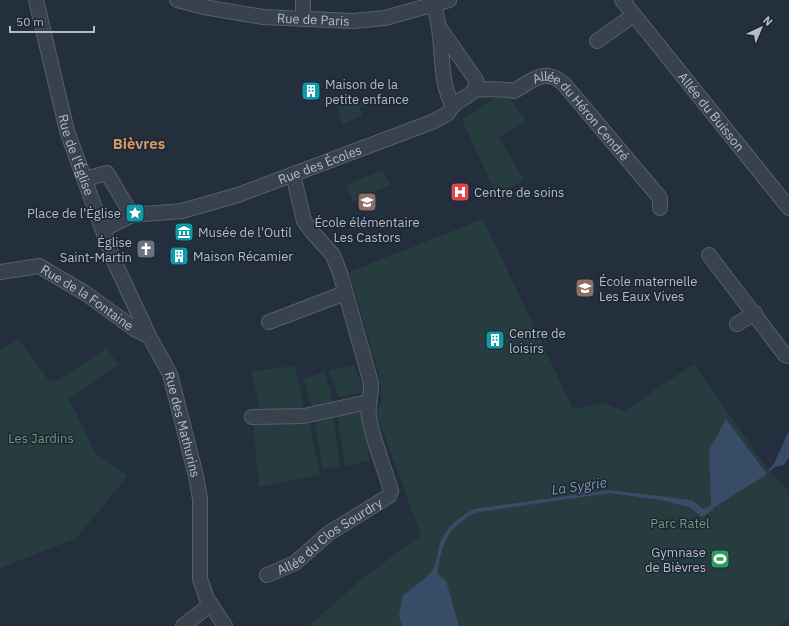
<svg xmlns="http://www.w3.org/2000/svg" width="789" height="626" font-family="'IBM Plex Sans',sans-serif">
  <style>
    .green { fill: #263c3f }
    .water { fill: #394c67 }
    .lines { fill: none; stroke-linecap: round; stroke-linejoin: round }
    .minor-casing { stroke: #565f6c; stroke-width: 16 }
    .minor { stroke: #38414e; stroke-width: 14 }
    .labels { text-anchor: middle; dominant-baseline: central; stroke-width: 3; stroke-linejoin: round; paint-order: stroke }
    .street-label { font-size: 13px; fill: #b4bcc9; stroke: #1d2633 }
    .poi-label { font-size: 13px; fill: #b4bcc9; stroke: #1d2633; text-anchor: start }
    .park-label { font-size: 13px; fill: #6b9a76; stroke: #1d2633 }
    .water-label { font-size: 14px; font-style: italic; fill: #7c92b1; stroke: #1d2633 }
    .quarter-label { font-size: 15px; font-weight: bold; fill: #d59563; stroke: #1d2633 }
  </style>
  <rect width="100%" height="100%" fill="#242f3e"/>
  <path class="green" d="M505,91L526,121L499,137L524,180L497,196L462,120Z
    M334,100L337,107L376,101L360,108L362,115L344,124L342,123Z
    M383,170L390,185L353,202L346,185Z
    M483,219L573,409L604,403L625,412L656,389L694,364L768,470L789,491V619L780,626H309L362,579L421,535L376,413L382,400L379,374L349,272Z
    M19,339L49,381L58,380L107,348L118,365L69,399L96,454L128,476L75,539L0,568V350Z
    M354,365L366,392L339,397L329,371Z
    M295,366L304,406L297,409L260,410L251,371Z
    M325,372L333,402L312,407L303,379Z
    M363,408L369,461L345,466L337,414Z
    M333,415L340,466L322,469L315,421Z
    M309,421L320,475L259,487L253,423Z"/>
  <path class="water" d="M726,419L767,474L713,508V510L702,517L689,507L661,500L610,493L478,512C449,524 442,543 437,573L446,581L459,626H402L399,616L402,597C407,592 430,575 432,571C437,563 437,555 439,547C444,528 458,518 474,509L609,490L692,500L703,509L711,505L709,450Z
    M789,430V457L784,465L775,467L769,472L768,470L774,464Z"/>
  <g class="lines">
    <defs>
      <g id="minor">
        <path id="s1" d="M36,0L67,131L114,261L149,336L170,374L196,476L200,499V579L207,599L225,626"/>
        <path id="s2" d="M177,0L204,7L263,17L353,21L385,18L449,0"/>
        <path d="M303,0V19"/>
        <path id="s3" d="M622,0L789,208"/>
        <path d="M434,4C436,12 438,21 439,29C443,54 440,83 453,106C461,97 479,94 476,80L439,27"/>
        <path d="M597,41L634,15"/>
        <path id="s4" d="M476,89C489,90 501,88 514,91C534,80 544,67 564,84L660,198V208"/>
        <path d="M85,179L107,173L132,215"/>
        <path id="s5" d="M104,229L132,215L182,211L238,195L432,122L447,114L453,106"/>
        <path d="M709,255L785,355L789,356"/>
        <path id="s6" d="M0,272L39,266L85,293L136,330L149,336"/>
        <path d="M269,322L345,293"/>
        <path d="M737,324L755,313"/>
        <path d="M252,417L304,416L368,402"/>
        <path id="s7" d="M267,575L295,563L329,533L389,496L391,491C385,469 372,438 369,417C367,405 372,395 371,383L340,273L333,255L313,233L304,221L293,174"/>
        <path d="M183,626L211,604"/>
      </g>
    </defs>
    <use href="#minor" class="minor-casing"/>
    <use href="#minor" class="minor"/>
  </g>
  <defs>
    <symbol id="building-square" viewBox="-11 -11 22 22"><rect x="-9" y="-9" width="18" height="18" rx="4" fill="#0f9aa8" stroke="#1d2633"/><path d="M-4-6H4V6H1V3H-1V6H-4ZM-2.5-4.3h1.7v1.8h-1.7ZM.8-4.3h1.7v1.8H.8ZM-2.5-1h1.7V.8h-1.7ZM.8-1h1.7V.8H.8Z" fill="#fff"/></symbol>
    <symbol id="hospital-square" viewBox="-11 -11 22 22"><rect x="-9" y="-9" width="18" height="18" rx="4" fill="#e0444e" stroke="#1d2633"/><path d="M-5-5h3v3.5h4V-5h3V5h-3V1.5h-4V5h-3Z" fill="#fff"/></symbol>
    <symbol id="school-square" viewBox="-11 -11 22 22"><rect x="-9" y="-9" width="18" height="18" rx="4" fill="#8d6e63" stroke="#1d2633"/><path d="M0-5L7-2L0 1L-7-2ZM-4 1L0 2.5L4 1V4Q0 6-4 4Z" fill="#fff"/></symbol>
    <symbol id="sight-square" viewBox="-11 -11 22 22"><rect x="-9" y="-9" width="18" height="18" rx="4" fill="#0f9aa8" stroke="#1d2633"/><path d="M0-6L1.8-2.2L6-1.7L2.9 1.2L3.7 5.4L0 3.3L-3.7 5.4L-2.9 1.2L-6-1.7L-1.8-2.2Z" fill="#fff"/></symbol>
    <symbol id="museum-square" viewBox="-11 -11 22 22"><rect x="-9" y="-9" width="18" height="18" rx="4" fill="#0f9aa8" stroke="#1d2633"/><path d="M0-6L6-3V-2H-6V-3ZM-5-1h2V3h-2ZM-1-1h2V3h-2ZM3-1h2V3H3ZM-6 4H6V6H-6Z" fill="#fff"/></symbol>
    <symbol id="church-square" viewBox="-11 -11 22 22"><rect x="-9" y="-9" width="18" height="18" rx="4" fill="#6b7280" stroke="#1d2633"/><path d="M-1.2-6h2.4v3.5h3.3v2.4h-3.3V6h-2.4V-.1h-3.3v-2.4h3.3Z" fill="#fff"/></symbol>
    <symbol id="stadium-square" viewBox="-11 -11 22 22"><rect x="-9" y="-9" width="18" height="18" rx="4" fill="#2e9e5b" stroke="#1d2633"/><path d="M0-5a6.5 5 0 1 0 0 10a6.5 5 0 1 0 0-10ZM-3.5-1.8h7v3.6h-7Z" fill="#fff"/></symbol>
  </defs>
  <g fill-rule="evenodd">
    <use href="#building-square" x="300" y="80" width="22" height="22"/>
    <use href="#hospital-square" x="449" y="181" width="22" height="22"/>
    <use href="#school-square" x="356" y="191" width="22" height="22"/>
    <use href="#sight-square" x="124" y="202" width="22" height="22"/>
    <use href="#museum-square" x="173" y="221" width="22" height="22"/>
    <use href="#church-square" x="135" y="238" width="22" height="22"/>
    <use href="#building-square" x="168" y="245" width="22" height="22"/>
    <use href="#school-square" x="574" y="277" width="22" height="22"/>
    <use href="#building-square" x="484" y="329" width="22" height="22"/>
    <use href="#stadium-square" x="709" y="548" width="22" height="22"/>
  </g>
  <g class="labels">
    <g class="street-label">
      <text stroke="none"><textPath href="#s2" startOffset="138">Rue de Paris</textPath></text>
      <text stroke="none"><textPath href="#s3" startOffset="143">Allée du Buisson</textPath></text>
      <text stroke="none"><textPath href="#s4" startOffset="126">Allée du Héron Cendré</textPath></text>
      <text stroke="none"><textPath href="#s1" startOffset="160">Rue de l'Église</textPath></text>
      <text stroke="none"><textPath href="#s5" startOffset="227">Rue des Écoles</textPath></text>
      <text stroke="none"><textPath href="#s6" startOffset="97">Rue de la Fontaine</textPath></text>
      <text stroke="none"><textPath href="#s1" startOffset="451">Rue des Mathurins</textPath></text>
      <text stroke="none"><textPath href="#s7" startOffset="74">Allée du Clos Sourdry</textPath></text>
    </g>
    <g class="poi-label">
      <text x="325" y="84">Maison de la<tspan x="325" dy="15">petite enfance</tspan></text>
      <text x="474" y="192">Centre de soins</text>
      <text x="121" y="213" text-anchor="end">Place de l'Église</text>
      <text x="367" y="222" text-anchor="middle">École élémentaire<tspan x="367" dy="15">Les Castors</tspan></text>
      <text x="198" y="232">Musée de l'Outil</text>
      <text x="132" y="242" text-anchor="end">Église<tspan x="132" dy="15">Saint-Martin</tspan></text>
      <text x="193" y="256">Maison Récamier</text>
      <text x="599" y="281">École maternelle<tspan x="599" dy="15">Les Eaux Vives</tspan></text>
      <text x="509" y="333">Centre de<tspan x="509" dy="15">loisirs</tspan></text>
      <text x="706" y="552" text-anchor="end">Gymnase<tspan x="706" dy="15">de Bièvres</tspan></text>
    </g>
    <g class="park-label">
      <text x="41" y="438">Les Jardins</text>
      <text x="680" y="523">Parc Ratel</text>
    </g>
    <g class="water-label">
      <text transform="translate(579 486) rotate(-8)">La Sygrie</text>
    </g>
    <g class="quarter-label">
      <text x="139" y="143">Bièvres</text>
    </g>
  </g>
  <g transform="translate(761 28) rotate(44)" stroke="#1d2633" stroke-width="3" paint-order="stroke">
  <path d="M0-3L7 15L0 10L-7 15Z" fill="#b4bcc9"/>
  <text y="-6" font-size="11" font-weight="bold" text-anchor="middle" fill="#b4bcc9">N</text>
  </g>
  <path d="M10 26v6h84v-6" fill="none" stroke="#b4bcc9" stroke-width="2"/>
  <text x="16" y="26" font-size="12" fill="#b4bcc9" stroke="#1d2633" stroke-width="3" paint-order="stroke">50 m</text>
</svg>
